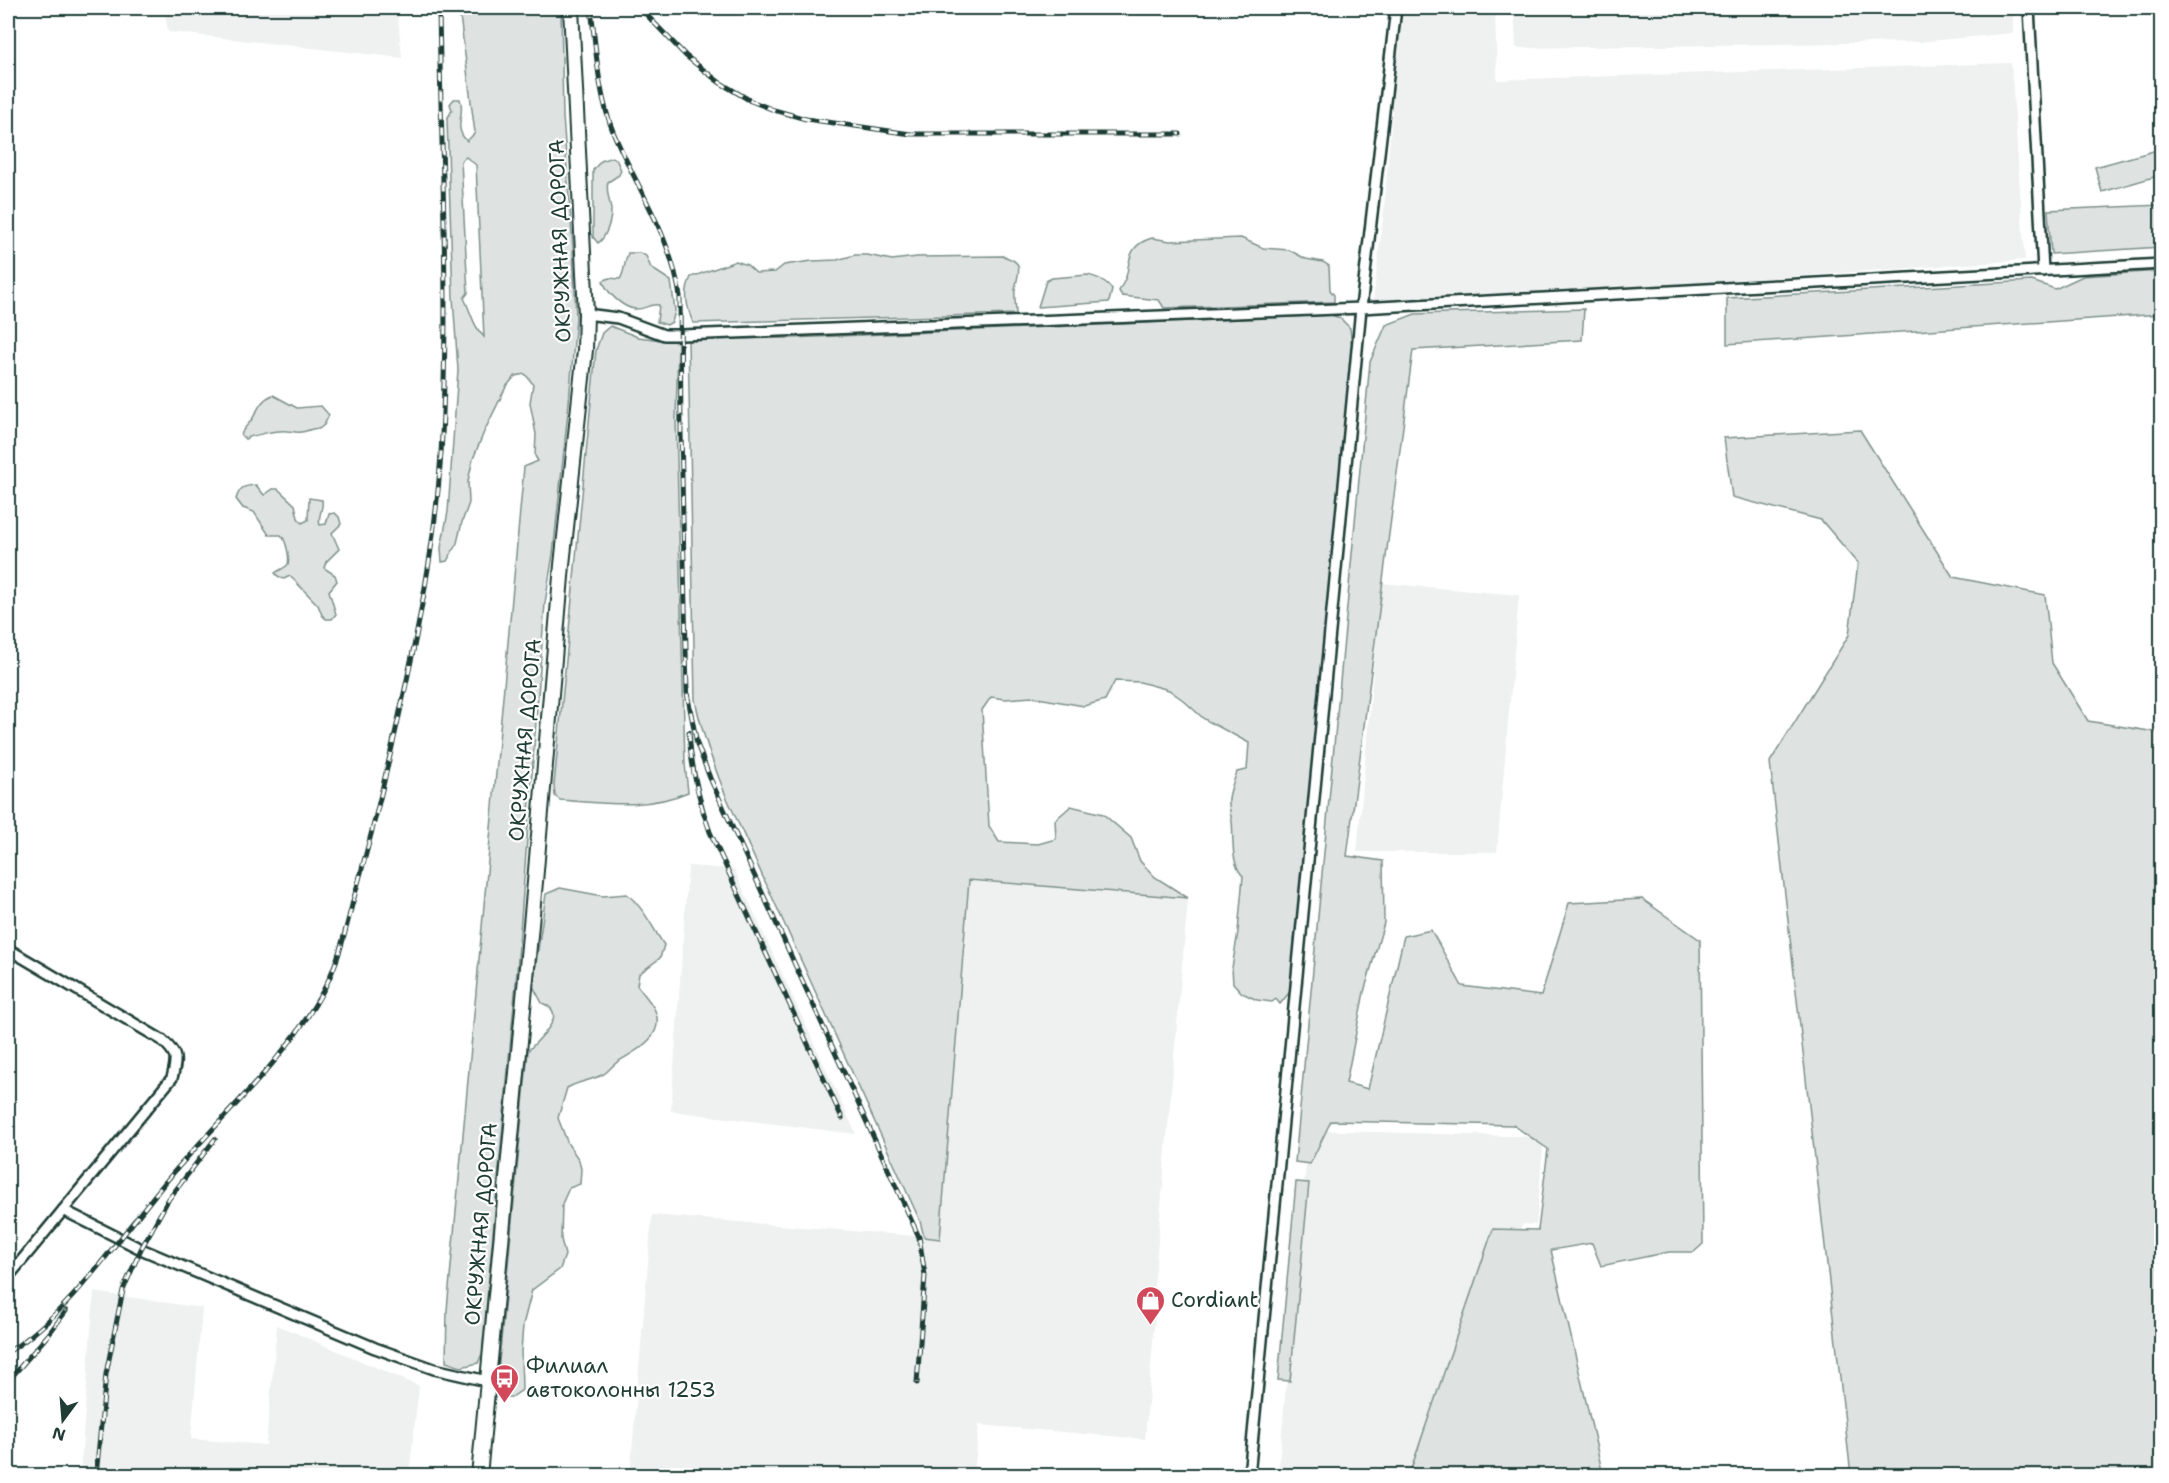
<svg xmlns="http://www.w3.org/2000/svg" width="2169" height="1483" font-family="'Shantell Sans',sans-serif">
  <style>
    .built { fill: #eef1f0 }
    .green { fill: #dee3e2; stroke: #7e908b; stroke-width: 1.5; fill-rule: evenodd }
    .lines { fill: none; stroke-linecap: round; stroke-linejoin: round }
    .minor-casing { stroke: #1f3d34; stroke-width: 14 }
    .secondary-casing { stroke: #1f3d34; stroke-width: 18 }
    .minor { stroke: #fff; stroke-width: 9 }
    .secondary { stroke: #fff; stroke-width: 14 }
    .rail-casing { stroke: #1f3d34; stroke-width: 5 }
    .rail { stroke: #fff; stroke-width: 3; stroke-dasharray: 9; stroke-linecap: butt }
    .labels { text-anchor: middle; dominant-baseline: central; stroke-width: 4.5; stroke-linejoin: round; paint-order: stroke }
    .street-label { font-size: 21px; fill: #1f3d34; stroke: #fff }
    .poi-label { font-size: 21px; fill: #1f3d34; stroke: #fff; text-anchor: start }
  </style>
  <rect width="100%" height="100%" fill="#fff"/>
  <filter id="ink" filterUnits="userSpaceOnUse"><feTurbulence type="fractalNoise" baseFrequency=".0167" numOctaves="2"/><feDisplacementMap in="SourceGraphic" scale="12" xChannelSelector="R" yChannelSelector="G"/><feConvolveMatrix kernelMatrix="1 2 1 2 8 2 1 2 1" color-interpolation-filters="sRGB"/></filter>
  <g filter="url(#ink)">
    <path class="built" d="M164,8H397L402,58L168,32Z
      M1401,8H1495L1497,80L2011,63L2025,260L1408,303H1385L1373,301L1384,209Z
      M1514,8H2013V33L1919,42L1516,48Z
      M1381,583L1519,595L1497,852H1357Z
      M688,866L734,869L856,1134L671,1111Z
      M969,880L1188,898L1153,1298L1155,1317L1145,1439L979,1425L974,1475L630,1476L652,1215L940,1238Z
      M1309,1130L1544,1137L1536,1225L1523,1224L1492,1283L1407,1475L1278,1476Z
      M94,1292L202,1308L191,1439L266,1445L277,1325L419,1386L409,1475H80Z"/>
    <path class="green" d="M459,8H561L563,117L573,247L576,318L569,402L553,554L545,603L517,971L482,1354L478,1363L461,1367L446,1362L447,1310L524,467L538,461L535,456L536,434L530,403L533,384L525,374L515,376L506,387L484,432L473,459L468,481L469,503L462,522L457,543L447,561L442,562L441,548L448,512L458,370L453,297L447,119L452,110L450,104L454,99H460C466,114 452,127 467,141L475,133ZM466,157L476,165L484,337C473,326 471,312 464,298L468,293L461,161Z
      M2161,149V175L2102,192L2095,167Z
      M612,157L616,159L621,170L619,175L608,182C605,193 611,201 611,212C611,221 606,238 598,243L593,237V170L601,161Z
      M2161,205V247L2051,254L2048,210Z
      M1152,238L1170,241L1241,238L1263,248L1289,250L1306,259L1323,262L1329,266L1330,290L1334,295V302L1164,308L1159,300L1122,296L1119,291C1122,285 1126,279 1127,273C1130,254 1132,244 1152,238Z
      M628,253H640L646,256L651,268L671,281L675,311L672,322L667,325L657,322L659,305C650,303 644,310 635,309C623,308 607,293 603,281L609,278L620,279C625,272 624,262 628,253Z
      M855,255H867L892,260L917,257L1003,256C1026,263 1018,271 1015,290C1014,297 1016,306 1016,314L693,323C687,307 683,293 691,277L736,261L747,265L756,273L775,272L784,265L812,261L837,260Z
      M2161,271V314L1727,344V298L2032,281L2055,289L2083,276Z
      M1088,275C1098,278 1106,280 1112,290L1109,302L1038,307L1046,281L1052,278Z
      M1584,309L1582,340L1413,350L1347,856L1383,861L1384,923L1364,992L1346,1083L1368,1089L1404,936L1431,930L1462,986L1541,996L1569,903L1642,899L1700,940L1703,1244L1694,1252H1669L1601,1266L1592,1243L1551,1250L1603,1475H1409L1493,1229L1538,1230L1548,1149L1513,1125L1331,1121L1310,1164L1295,1162L1370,362L1386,325L1415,314Z
      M1331,315L1340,318L1350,328L1353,357L1292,982L1289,993L1280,1004L1276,999L1272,1002L1257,1000L1242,993L1233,983L1232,968L1238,932L1243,876C1230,863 1234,838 1232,822C1231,814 1228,807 1229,799C1230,789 1234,781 1237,772L1247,770L1249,743L1204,719L1183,700L1169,690L1140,682L1115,681L1105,700L1084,706L1032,697L1005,699L991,697L982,710L989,826L999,842L1038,844L1056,839L1055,820L1071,806L1103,814L1131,838L1140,861L1155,877L1188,898L969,880L940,1239L924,1237L920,1221L726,796C713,764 702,734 695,700L688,339L792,338Z
      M610,326L638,337L678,342L676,419L685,764L688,792C647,810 604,803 560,800L555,796L554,785L596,350L602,333Z
      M273,395L297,408L321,406L329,415L324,425L319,429C311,427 308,432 301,432C296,433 291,431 287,431C277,430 253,435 245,439L241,435C243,428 246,427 250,422C258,412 259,400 273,395Z
      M1860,430L1953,577L2045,595L2052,663L2088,721L2161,733V1475H1851L1770,762L1849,635L1858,563L1821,520L1732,497L1724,438Z
      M256,485L264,495L273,489H278L295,505L298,518L302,523L308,520L309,498L322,500C324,509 317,516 320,525L326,524L329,514L335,513L339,517L341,524L332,533L339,549L326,562L324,568L335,575L337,581L329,591L336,614L332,619H326L322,615L318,605L294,580L290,576L284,579L279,577L275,573C279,570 286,568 288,564C290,557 286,540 281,535H269L254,512L243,508L236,499C240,487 243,486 256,485Z
      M560,888L603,896L627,894C643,907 653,928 664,945L660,958L639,974L637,985C643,994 653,1003 656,1013C664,1039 633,1052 616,1063C611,1067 607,1073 602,1075C590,1081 578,1081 567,1088L558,1118L568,1144L579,1160L581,1169L580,1184L569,1188L562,1204L561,1239L565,1255L560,1269L532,1290L523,1325L521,1352L522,1390L512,1397H500L497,1383L528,1051C538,1039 571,1014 542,1003L533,986L546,894Z
      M1296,1182L1309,1183L1290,1381L1278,1380Z"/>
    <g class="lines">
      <defs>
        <path id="minor" d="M2029,8L2043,271
          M586,314L618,318L664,335H682L1361,308L2162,264
          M8,949L162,1040C178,1054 177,1059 172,1078L8,1277
          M63,1210L141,1249L375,1348L434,1369L487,1381
          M1249,1476L1361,308L1396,8"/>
        <path id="secondary" d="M479,1476L535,882L562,565L585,350L586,314L571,8"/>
      </defs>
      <use href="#minor" class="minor-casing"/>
      <use href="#secondary" class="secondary-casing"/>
      <use href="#minor" class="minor"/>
      <use href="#secondary" class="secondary"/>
      <defs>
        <path id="rail" d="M591,8C596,49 598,95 614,134C638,190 670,234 680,296L681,433L687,693L697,744L710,778L919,1237L925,1275L917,1383
          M640,8L686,56L719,82L751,101L774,110L806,119L911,134H1180
          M689,732C691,768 698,798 710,832L842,1118
          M8,1352C73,1311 119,1236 169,1178C221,1116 285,1062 324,989C338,963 345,933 352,905C363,866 373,828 382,790C408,679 434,568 441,453C450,305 441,156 439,8
          M8,1381L48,1335L66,1311
          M96,1476L106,1374L123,1290L141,1249L168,1200L215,1139"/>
      </defs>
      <use href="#rail" class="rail-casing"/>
      <use href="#rail" class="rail"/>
    </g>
  </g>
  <defs>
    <symbol id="shop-pin" viewBox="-11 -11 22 30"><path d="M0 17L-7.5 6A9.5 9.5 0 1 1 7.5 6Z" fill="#d1495b" stroke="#fff"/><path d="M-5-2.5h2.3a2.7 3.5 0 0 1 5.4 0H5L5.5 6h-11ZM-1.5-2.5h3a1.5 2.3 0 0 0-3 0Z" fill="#fff"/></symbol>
    <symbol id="bus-pin" viewBox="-11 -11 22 30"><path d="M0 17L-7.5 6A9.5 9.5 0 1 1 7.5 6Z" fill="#d1495b" stroke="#fff"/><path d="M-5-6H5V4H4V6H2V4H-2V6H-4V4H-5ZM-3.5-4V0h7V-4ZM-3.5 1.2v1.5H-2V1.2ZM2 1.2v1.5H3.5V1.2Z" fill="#fff"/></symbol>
  </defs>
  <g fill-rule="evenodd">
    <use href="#shop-pin" x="1134" y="1284" width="33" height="45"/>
    <use href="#bus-pin" x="488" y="1362" width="33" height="45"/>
  </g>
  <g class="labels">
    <g class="street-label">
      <text transform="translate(560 241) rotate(-92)">ОКРУЖНАЯ ДОРОГА</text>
      <text transform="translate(525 740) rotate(-85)">ОКРУЖНАЯ ДОРОГА</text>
      <text transform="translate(481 1224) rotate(-85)">ОКРУЖНАЯ ДОРОГА</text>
    </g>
    <g class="poi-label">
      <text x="1171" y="1300">Cordiant</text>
      <text x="526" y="1366">Филиал<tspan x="526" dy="24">автоколонны 1253</tspan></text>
    </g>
  </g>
  <rect width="2169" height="1483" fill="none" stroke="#fff" stroke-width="30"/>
  <rect x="15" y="15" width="2139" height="1453" fill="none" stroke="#1f3d34" stroke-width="2" filter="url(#ink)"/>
  <g transform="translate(63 1420) rotate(196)" stroke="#ffffff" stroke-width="4.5" paint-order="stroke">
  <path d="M0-4.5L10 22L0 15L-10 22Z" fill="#1f3d34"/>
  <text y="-9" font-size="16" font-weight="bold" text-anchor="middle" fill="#1f3d34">N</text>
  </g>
</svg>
